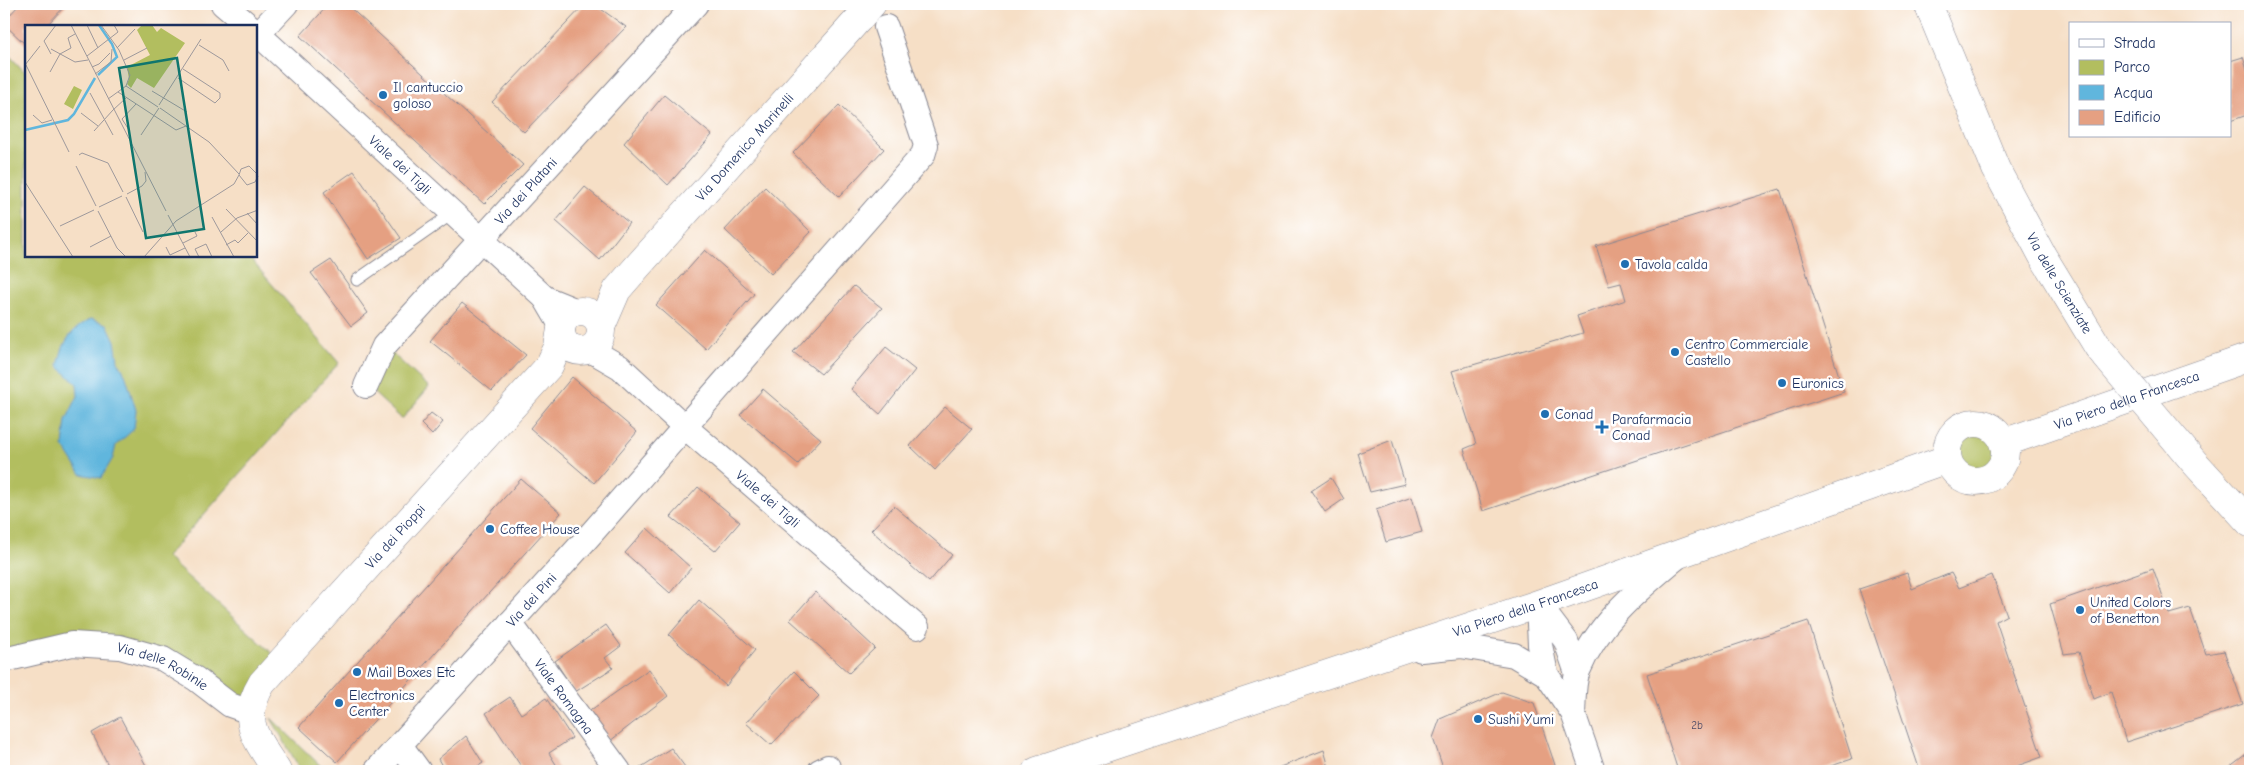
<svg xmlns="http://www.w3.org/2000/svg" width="2254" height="775" font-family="'Comic Neue',sans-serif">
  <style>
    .green { fill: #b2be5f; stroke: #66765e }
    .water { fill: #60b6dd; stroke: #3e729e }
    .building { fill: #e5a082 }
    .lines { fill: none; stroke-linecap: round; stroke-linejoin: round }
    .lane-casing { stroke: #888792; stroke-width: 13 }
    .street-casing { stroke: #888792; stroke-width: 26 }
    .secondary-casing { stroke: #888792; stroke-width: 29 }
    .primary-casing { stroke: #888792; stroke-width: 29 }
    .lane { stroke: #fff; stroke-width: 11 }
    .street { stroke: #fff; stroke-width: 24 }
    .secondary { stroke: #fff; stroke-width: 28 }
    .primary { stroke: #fff; stroke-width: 28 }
    .primary-bridge-casing { stroke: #888792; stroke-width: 29; stroke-linecap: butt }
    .primary-bridge { stroke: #fff; stroke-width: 28 }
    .poi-dot { fill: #1f6fb2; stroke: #fff; stroke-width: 2 }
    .labels { text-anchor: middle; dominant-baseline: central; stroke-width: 5; stroke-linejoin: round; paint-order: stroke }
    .number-label { font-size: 11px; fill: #4e4b67 }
    .poi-label { font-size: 14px; fill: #1b2f5e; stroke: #fff; text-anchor: start }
    .street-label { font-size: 14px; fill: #1b2f5e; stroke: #fff }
    .inset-river { fill: none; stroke: #60b6dd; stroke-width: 2.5 }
    .inset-road { fill: none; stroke: #9e999c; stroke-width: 1 }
    .view { fill: #0f766e; fill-opacity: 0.15; stroke: #0f766e; stroke-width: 2.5 }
    .inset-edge { fill: none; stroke: #1b2f5e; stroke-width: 2.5 }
  </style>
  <rect width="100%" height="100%" fill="#fff"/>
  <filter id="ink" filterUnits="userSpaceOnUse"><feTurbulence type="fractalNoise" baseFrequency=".02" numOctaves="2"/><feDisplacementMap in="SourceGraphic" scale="10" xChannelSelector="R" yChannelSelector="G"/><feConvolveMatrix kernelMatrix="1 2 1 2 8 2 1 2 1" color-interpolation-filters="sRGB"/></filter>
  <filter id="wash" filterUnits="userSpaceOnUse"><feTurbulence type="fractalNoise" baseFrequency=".0096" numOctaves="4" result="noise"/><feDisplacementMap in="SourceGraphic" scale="20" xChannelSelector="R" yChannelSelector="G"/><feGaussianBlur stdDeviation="1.12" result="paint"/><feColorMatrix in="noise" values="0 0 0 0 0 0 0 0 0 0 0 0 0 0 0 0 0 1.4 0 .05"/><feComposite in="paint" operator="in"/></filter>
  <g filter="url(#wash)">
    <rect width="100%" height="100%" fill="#f6dfc6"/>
    <path class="green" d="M4,50L26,73V256H248L339,363L166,557L281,661L250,712L120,647L4,660Z
      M384,346L429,387L402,419L366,386Z
      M1946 452a29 29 0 1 1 58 0a29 29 0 1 1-58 0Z
      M271,718L326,771H301Z"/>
    <path class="water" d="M91,319L107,324L115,341L118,361L125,374L136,410L134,429L116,445L113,458L101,478L81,474L63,446L66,420L78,396L77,384L58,366C63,342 69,331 91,319Z"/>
    <g id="blocks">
      <path class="building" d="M20,4H67L46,26H26V45L4,24V21Z
        M329,4H346L523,165L484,204L300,36Z
        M585,4H594L626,27L524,132L492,102Z
        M2243,57L2250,80V114L2230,121V61Z
        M664,95L712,135L668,185L624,143Z
        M839,105L884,149L839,197L793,153Z
        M354,171L401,238L368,259L324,192Z
        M585,187L629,223L600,260L556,221Z
        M765,187L811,232L771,274L725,230Z
        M1780,189L1844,392L1483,511L1464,449L1476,444L1452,371L1583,333L1577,316L1626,300L1621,283L1609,286L1596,246Z
        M705,250L754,294L706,349L656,305Z
        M331,260L368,313L351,326L311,273Z
        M854,286L882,308L821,374L793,352Z
        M462,303L526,355L492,391L430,341Z
        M886,347L915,370L880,414L851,389Z
        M572,377L637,432L594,483L530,428Z
        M763,389L821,439L798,464L740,415Z
        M945,407L972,429L935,470L910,446Z
        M431,413L443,422L432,435L421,424Z
        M1392,440L1405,484L1370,492L1358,453Z
        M1331,478L1344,499L1325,512L1311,491Z
        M521,479L561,513L337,762L299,727Z
        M698,487L740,522L715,551L671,517Z
        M1412,497L1422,532L1386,542L1376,510Z
        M894,506L952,555L929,582L871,530Z
        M647,528L691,568L670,593L625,553Z
        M2153,568L2169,614L2190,608L2206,654L2224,651L2243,704L2126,742L2111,692L2094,699L2079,652L2064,654L2050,604Z
        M1907,573L1912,589L1951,573L1959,588L1992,575L2007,615L1996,621L2042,757L2003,771H1920L1859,589Z
        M815,592L875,648L849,673L790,620Z
        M699,600L755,650L726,686L669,635Z
        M1808,621L1852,759L1816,771H1678L1647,674Z
        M606,625L621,646L605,658L613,668L575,692L555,661Z
        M649,669L668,696L610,741L588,712Z
        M794,671L819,696L771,745L746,723Z
        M1502,692L1534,703L1557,771H1444L1433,738L1440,719Z
        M510,697L521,714L546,698L572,738L549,753L560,771H524L486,713Z
        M120,717L149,771H111L92,733Z
        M466,736L483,763L470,771H445L438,759Z
        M671,748L688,771H635Z
        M1324,750L1330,771H1276L1275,769Z
        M2250,751V771H2224Z"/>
    </g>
  </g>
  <g filter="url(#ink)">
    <use href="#blocks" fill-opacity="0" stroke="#888792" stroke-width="1"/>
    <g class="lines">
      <defs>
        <path id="lane" d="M357,280L453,213"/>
        <g id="street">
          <path d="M223,4L249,26"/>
          <path id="s1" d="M256,32L545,298L562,327"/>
          <path d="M258,34L286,4"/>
          <path d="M545,298L577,311"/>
          <path id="s2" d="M589,349L620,367L685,427L917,627"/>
          <path id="s3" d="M366,386L384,346L696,4"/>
          <path d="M1538,604L1566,641L1577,673"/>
          <path d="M1538,604L1540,645L1546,674"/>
          <path id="s4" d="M510,623L619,771"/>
          <path d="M1421,650L1461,646L1514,655L1546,674L1573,713L1593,771"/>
          <path id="s5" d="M4,660L72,644L120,647L163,659L196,679L230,705L250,712"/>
          <path d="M1573,713C1574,700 1573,683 1578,671C1598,622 1638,590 1677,557"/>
          <path d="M400,745L419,771"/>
          <path id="s6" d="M376,771L590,535L923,155L926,145L886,27"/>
          <path d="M820,771L828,767"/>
        </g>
        <g id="secondary">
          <circle cx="581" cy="331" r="20"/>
          <path id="s7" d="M601,327L617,290L637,267L872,4"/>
          <circle cx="1976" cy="452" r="29"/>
          <path id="s8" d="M2003,443L2250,357"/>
          <path id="s9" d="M277,771C256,738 239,721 262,683L549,366L558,347L561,329"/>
          <path id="s10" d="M1037,771L1538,604L1947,459"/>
        </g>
        <path id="primary" d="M2142,400L2195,463L2250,523"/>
      </defs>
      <use href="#lane" class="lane-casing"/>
      <use href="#street" class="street-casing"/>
      <use href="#secondary" class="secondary-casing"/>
      <use href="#primary" class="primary-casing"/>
      <use href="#lane" class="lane"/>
      <use href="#street" class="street"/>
      <use href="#secondary" class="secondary"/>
      <use href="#primary" class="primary"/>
      <defs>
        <g id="primary-bridge">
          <path id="s11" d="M1928,4L1996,169L2042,255L2098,347L2142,400"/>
        </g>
      </defs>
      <use href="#primary-bridge" class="primary-bridge-casing"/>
      <use href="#primary-bridge" class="primary-bridge"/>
    </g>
  </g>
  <g class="poi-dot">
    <circle cx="383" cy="95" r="5"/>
    <circle cx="1625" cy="264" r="5"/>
    <circle cx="1675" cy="352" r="5"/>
    <circle cx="1782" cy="383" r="5"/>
    <circle cx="1545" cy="414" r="5"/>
    <path d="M1599.5 419.5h5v5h5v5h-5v5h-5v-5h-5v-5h5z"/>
    <circle cx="490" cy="529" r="5"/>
    <circle cx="2080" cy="610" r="5"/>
    <circle cx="357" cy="672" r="5"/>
    <circle cx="339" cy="703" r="5"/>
    <circle cx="1478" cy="719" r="5"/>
  </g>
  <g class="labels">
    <g class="number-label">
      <text x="1697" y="725">2b</text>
    </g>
    <g class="poi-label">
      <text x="393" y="87">Il cantuccio<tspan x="393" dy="16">goloso</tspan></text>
      <text x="1635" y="264">Tavola calda</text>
      <text x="1685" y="344">Centro Commerciale<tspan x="1685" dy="16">Castello</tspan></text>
      <text x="1792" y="383">Euronics</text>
      <text x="1555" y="414">Conad</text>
      <text x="1612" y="419">Parafarmacia<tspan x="1612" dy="16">Conad</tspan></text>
      <text x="500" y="529">Coffee House</text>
      <text x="2090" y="602">United Colors<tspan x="2090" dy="16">of Benetton</tspan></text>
      <text x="367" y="672">Mail Boxes Etc</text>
      <text x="349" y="695">Electronics<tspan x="349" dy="16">Center</tspan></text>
      <text x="1488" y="719">Sushi Yumi</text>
    </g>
    <g class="street-label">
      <text stroke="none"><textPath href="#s7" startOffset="232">Via Domenico Marinelli</textPath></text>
      <text stroke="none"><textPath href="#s1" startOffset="196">Viale dei Tigli</textPath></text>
      <text stroke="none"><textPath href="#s3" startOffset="254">Via dei Platani</textPath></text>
      <text stroke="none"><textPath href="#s11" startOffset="309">Via delle Scienziate</textPath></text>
      <text stroke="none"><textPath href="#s8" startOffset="131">Via Piero della Francesca</textPath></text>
      <text stroke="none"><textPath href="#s2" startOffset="234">Viale dei Tigli</textPath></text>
      <text stroke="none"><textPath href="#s9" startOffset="295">Via dei Pioppi</textPath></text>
      <text stroke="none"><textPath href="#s6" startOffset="231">Via dei Pini</textPath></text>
      <text stroke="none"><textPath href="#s10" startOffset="515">Via Piero della Francesca</textPath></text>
      <text stroke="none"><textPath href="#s5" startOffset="165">Via delle Robinie</textPath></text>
      <text stroke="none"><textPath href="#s4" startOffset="91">Viale Romagna</textPath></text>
    </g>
  </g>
  <g transform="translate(25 25)">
    <rect width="232" height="232" fill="#f6dfc6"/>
    <path d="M117,0H127L132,7L136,3L160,18L129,63L112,53L106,63L102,59L104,54L102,42L125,30L112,5ZM49,61L57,65L48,84L39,79Z" fill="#b2be5f"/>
    <path class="inset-river" d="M73,50L92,32L87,19L74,0M0,105L43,95L49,89L70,53"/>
    <path class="inset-road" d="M46,0L141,186M62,0L73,23M76,0L94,25L105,50L101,61L83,74M174,20L198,35L204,46M92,23L110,4M26,24L50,37L63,35M26,29L19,16L31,0M62,31L93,7L89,0M99,35L122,23M0,38L44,127M0,40L15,21M67,42L74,39L85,28M25,47L35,29L46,23L43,13L50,9M70,49L86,37L87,24M153,53L190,78L195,73V68L158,44M101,61L133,82M127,66L162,87M93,67L151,105L161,101M65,68L88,110M134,80L176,14M135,83L184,117L214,149M88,85L101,73M56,88L73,101M8,90L17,98L27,95M104,105L97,94L111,79M69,106L88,85M116,110L134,83M54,130L57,128L83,138L98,167M51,141L71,181M233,150L224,141L216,144L214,150L222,160L230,157L233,151M0,157L48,232M117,161L121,156L120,147M102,169L117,161M101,172L118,207M74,182L97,171M201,184L233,217M73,186L92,223L101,232M222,188L233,200M143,190L165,232M187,192L209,232M35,201L69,185M196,207L212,193L233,185M158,218L172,211L170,207M201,220L210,215L213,218L223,208M65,222L86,211M141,222L145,230L160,223M119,232L151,196L209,159L214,150M174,232L170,224L181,219L187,232"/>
    <path class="view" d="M152,33L179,204L121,213L94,43Z"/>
    <rect width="232" height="232" class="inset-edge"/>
  </g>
  <rect width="2254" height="775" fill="none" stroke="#fff" stroke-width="20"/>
  <rect x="2069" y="22" width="162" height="115" fill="#ffffff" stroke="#a4acbf"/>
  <rect x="2079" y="39" width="25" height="8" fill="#ffffff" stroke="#a4acbf"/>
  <text x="2114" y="48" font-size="15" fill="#1b2f5e">Strada</text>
  <rect x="2079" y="60" width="25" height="15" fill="#b2be5f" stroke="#a4acbf"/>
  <text x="2114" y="72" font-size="15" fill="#1b2f5e">Parco</text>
  <rect x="2079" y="85" width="25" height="15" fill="#60b6dd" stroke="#a4acbf"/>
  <text x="2114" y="98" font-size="15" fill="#1b2f5e">Acqua</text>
  <rect x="2079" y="110" width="25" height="15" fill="#e5a082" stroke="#a4acbf"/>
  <text x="2114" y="122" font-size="15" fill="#1b2f5e">Edificio</text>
</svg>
